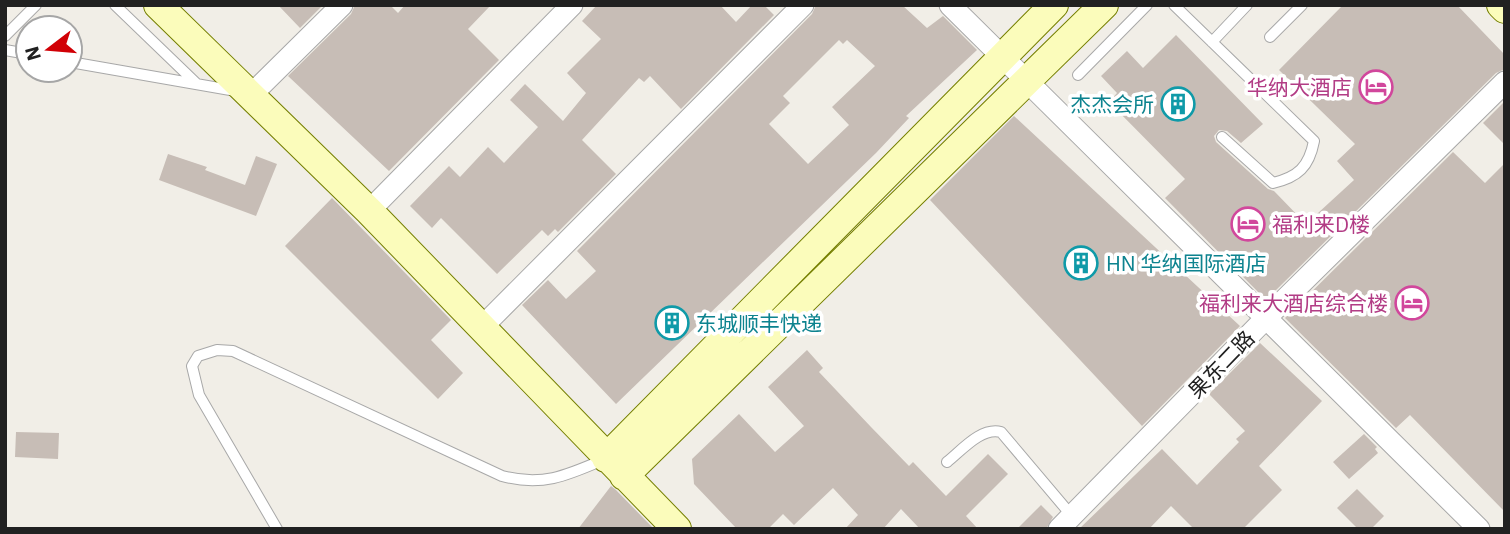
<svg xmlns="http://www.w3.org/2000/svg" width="1510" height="534" font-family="'IBM Plex Sans','Noto Sans SC',sans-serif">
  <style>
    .building { fill: #c7bdb6; fill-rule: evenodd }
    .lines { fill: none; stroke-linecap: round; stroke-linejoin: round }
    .lane-casing { stroke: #a8a8a8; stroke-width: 12 }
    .street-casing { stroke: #a8a8a8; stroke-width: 23 }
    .secondary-casing { stroke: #757f01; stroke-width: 30 }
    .lane { stroke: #fff; stroke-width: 10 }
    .street { stroke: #fff; stroke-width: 21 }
    .secondary { stroke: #fbfcbb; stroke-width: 28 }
    .labels { text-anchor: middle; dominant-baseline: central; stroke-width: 7; stroke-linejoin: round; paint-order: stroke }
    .hotel-label { font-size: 21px; fill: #b23c85; stroke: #fff; text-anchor: end }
    .culture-label { font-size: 21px; fill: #0d838f; stroke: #fff; text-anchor: start }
    .street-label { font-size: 21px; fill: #212121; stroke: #fff }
  </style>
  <rect width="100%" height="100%" fill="#f1eee7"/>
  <path class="building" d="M278,5H323L300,28Z
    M355,5H390L398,13L405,5H491L468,29L499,60L389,171L288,76L351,14Z
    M597,5H720L736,22L752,5H764L774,15L681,109L650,76L644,82L639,78L582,140L616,174L558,232L555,229L548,236L542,230L497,274L441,218L432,228L410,206L449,166L460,177L488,147L504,163L538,127L510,100L525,84L563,121L586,93L567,73L601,39L582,21Z
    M816,5H902L927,28L943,16L977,50L906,116L909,118L876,153L616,404L522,305L548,280L566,299L596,271L577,251L812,14ZM839,40L843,44L847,40L875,66L832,107L849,125L808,164L769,124L790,103L783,96Z
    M1343,5H1457L1505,55V69L1496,73L1266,300L1165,198L1185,179L1109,102L1117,93L1101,76L1127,51L1143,68L1176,35L1263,124L1241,143L1227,131L1219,130L1214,136L1216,142L1268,189L1274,191L1306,224L1354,180L1337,161L1355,144L1279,70Z
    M1505,101V145L1483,123Z
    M1014,116L1240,326L1142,426L930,200Z
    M1453,152L1485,183L1505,163V512L1410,415L1396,428L1285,318Z
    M168,154L207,167L205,170L245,185L256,156L277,164L256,216L159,180Z
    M332,198L451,320L431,340L463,373L438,399L285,246Z
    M1260,343L1322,401L1259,466L1282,490L1243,529H1194L1171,506L1149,529H1079L1162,449L1197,485L1239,442L1236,439L1245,431L1209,394Z
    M807,350L823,368L819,372L871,427L909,466L913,462L946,496L988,454L1008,474L966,516L978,529H920L901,509L883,529H845L858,515L833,488L794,525L783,514L768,529H737L694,484L692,459L739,414L775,452L804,426L768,387Z
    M16,432L59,433L58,459L15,457Z
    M1364,434L1377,447L1375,449L1378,453L1349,479L1333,462Z
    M611,486L616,490L654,529H578Z
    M1357,489L1384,516L1371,529H1358L1337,508Z
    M1041,505L1053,517L1046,529H1017Z"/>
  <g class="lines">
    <defs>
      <path id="lane" d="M115,5L197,84
        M1174,5L1314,141C1309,167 1298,177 1273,183L1222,137
        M5,36L36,5
        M1270,37L1302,5
        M1212,42L1247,5
        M5,50L28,54
        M70,62L236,91
        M1078,75L1147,5
        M947,462C962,450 981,427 1001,432L1072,516
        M277,529L199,395L192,366L198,356L217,350L233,351L502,476C543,487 568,475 605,459"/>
      <path id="street" d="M950,5L1479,529
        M252,94L342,5
        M369,211L572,5
        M481,328L803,5
        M1059,529L1266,318L1505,82"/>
      <path id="secondary" d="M158,5L369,211L677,529
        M1501,5L1505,9
        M606,458L1054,5
        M624,476L1104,5"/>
    </defs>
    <use href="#lane" class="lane-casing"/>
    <use href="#street" class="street-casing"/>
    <use href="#secondary" class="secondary-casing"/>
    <use href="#lane" class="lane"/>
    <use href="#street" class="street"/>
    <use href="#secondary" class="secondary"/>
  </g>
  <defs>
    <symbol id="hotel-ring" viewBox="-11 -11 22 22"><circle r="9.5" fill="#fff" stroke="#d1479c" stroke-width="1.5"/><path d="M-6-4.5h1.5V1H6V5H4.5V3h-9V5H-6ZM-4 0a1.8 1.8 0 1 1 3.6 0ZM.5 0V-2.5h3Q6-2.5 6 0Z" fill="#d1479c"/></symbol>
    <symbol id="building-ring" viewBox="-11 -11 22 22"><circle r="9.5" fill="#fff" stroke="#0f9aa8" stroke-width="1.5"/><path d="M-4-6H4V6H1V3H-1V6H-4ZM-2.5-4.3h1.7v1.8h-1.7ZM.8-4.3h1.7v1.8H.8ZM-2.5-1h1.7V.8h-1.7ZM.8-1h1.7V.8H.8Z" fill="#0f9aa8"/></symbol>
  </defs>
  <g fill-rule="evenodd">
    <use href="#hotel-ring" x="1357" y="68" width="38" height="38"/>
    <use href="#building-ring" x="1159" y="85" width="38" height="38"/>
    <use href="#hotel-ring" x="1229" y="205" width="38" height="38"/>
    <use href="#building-ring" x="1062" y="244" width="38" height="38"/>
    <use href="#hotel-ring" x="1393" y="284" width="38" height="38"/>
    <use href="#building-ring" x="653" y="304" width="38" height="38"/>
  </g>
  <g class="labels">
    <g class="hotel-label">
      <text x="1352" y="87">华纳大酒店</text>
      <text x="1272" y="224" text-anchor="start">福利来D楼</text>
      <text x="1388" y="303">福利来大酒店综合楼</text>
    </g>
    <g class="culture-label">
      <text x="1154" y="104" text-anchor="end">杰杰会所</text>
      <text x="1106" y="263">HN 华纳国际酒店</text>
      <text x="696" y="323">东城顺丰快递</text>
    </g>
    <g class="street-label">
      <text transform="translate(1221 364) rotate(-46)">果东二路</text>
    </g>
  </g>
  <rect width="1510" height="534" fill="none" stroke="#212121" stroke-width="14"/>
  <g transform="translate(49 49) rotate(254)"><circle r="33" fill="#ffffff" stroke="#a6a6a6" stroke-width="2"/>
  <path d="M0-5L12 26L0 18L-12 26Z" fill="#d10006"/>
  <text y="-10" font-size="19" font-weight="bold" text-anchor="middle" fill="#212121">N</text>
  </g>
</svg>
